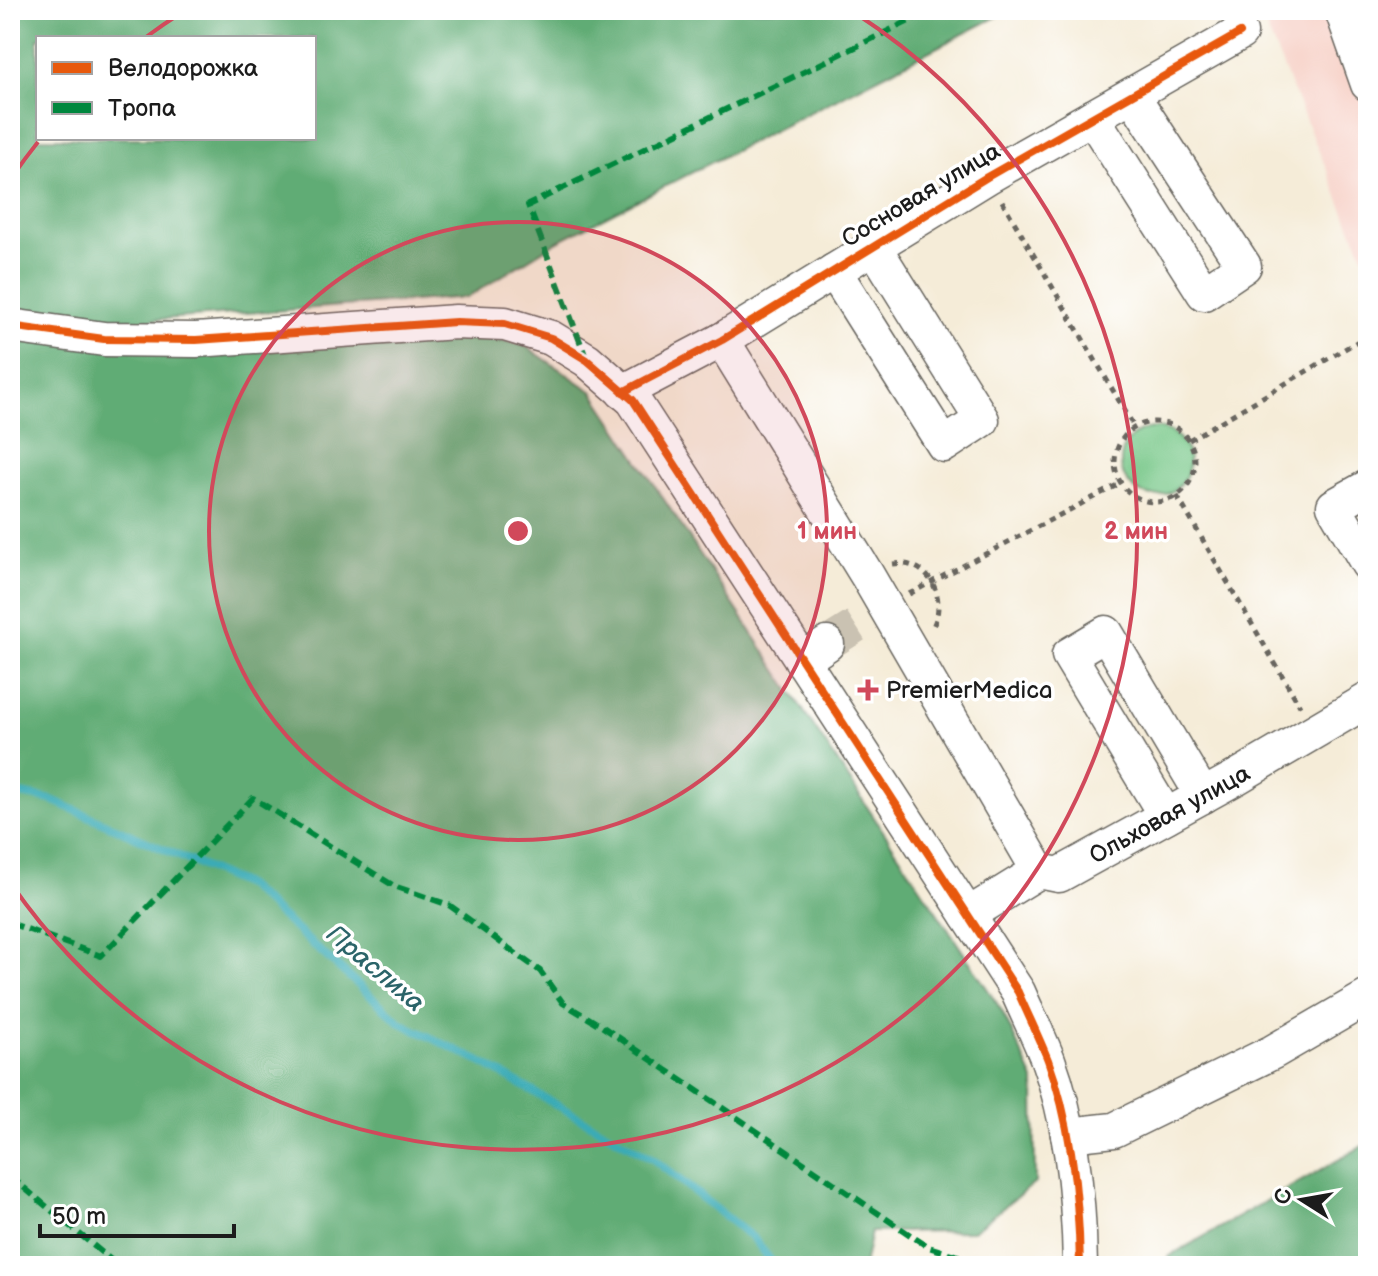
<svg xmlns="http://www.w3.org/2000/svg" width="1378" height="1276" font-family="'Balsamiq Sans',sans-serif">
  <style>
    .built { fill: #f7d1c7 }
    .green { fill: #77c788; stroke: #4a7252; stroke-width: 2 }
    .forest { fill: #61ac74; stroke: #3e6448; stroke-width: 2; fill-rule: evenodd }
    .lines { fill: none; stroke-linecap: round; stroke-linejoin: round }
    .stream { stroke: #3aabb6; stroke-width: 8 }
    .minor-tunnel { stroke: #cac2b2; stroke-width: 34; stroke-dasharray: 34 17; stroke-linecap: butt }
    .minor-casing { stroke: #68655e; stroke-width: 37 }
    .path { stroke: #68655e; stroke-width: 5; stroke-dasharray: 6 6; stroke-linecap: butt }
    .minor { stroke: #fff; stroke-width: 34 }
    .quiet { stroke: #00873e; stroke-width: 6; stroke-dasharray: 12 6; stroke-linecap: butt }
    .cycleway-casing { stroke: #fff; stroke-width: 13 }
    .cycleway { stroke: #e8590c; stroke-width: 8 }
    .ring { fill: none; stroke: #d1495b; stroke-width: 4 }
    .poi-dot { fill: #d1495b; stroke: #fff; stroke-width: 3 }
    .labels { text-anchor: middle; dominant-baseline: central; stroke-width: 7; stroke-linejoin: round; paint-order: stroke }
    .street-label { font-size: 24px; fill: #1c1c1c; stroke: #fff }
    .poi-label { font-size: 24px; fill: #1c1c1c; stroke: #fff; text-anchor: start }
    .water-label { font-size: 26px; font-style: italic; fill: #2b6469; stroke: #fff }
    .centre { fill: #d1495b; stroke: #fff; stroke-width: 4 }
    .ring-label { font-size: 24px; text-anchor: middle; font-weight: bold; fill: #d1495b; stroke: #fff; stroke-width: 7; stroke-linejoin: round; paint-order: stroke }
  </style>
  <rect width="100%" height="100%" fill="#fff"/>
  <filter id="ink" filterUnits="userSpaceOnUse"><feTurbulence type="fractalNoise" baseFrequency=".0125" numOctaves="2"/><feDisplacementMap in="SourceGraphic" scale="16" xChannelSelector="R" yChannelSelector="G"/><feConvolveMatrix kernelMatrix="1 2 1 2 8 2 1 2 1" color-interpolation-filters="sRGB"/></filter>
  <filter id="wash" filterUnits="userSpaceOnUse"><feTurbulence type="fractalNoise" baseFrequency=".006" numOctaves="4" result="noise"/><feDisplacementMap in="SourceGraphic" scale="32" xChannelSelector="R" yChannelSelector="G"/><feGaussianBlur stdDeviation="1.8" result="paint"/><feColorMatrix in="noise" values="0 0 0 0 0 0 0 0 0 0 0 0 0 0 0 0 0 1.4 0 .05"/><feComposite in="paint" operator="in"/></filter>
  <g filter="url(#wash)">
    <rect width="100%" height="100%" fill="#f5ecd8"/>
    <path class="built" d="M1259,10H1368V267Z"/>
    <path class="green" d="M1121 462a34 34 0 1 1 68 0a34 34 0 1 1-68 0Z"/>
    <path class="forest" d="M10,10H1010L558,241L468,297L136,321L10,309ZM38,38H314V138H38Z
      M483,336L524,345L593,392L1002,1011L1034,1080L1035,1183L973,1231L871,1232L864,1266H10V339Z
      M1368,1143V1260L1362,1266H1176L1168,1257Z"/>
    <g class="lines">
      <path class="stream" d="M10,792L52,800L247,886L401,1023L477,1060L653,1159L754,1239L775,1266"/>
    </g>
  </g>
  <g filter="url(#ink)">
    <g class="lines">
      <path class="minor-tunnel" d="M827,644L862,622"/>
      <defs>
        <g id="minor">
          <path d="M1342,10L1368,84"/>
          <path d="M1092,117L1204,293L1244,266L1132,95"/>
          <path d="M834,271L944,445L982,420L874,247"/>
          <path d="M10,326L104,339L196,340L456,322L505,324L551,338L587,360L633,400L1018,992C1028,1015 1039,1037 1048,1060C1072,1125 1079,1197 1080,1266"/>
          <path d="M722,340L867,575L1039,871"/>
          <path d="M623,392L722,340L987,177L1240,33"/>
          <path d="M1368,487L1334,506L1368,564"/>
          <path d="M802,661L827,644"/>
          <path d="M1166,816L1069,655L1106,633L1203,796"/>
          <path id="s1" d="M968,915L1039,871L1059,875L1237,777L1368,700"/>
          <path d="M1068,1135L1114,1130L1273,1052L1368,997"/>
        </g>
      </defs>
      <use href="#minor" class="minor-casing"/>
      <path class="path" d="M1002,201L1135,428
        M1115 462a40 40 0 1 1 80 0a40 40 0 1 1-80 0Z
        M1189,440L1360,340L1368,342
        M1177,496L1300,706
        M893,564C931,559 949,601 931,630
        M909,594L1121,483"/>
      <use href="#minor" class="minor"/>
      <path class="quiet" d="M587,360L528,205L932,10
        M10,923L101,956L253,798L394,886L449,905L540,971L563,1003L600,1025L928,1247L992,1266
        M10,1176L118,1266"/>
      <defs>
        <path id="cycleway" d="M10,326L104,339L196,340L456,322L505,324L551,338L587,360L633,400L1018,992C1028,1015 1039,1037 1048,1060C1072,1125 1079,1197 1080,1266
          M623,392L722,340L987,177L1240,33"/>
      </defs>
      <use href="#cycleway" class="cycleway-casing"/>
      <use href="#cycleway" class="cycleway"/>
    </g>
  </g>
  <circle cx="518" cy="531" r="309" fill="#d1495b" fill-opacity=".12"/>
  <g class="ring">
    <circle cx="518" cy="531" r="309"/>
    <path d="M12 177A618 618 0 0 1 38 142M146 37A618 618 0 0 1 181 13M855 13A618 618 0 1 1 12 885"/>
  </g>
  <path class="poi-dot" d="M864 678h8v8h8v8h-8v8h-8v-8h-8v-8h8z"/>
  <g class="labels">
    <g class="street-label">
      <text transform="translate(921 195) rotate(-31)">Сосновая улица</text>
      <text stroke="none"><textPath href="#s1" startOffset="230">Ольховая улица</textPath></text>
    </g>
    <g class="poi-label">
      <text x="886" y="690">PremierMedica</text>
    </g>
    <g class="water-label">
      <text transform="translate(375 969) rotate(40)">Праслиха</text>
    </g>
  </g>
  <circle cx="518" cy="531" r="12" class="centre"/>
  <g class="ring-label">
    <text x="827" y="539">1 мин</text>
    <text x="1136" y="539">2 мин</text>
  </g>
  <rect width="1378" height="1276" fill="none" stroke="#fff" stroke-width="40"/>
  <rect x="36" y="36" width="280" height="104" fill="#ffffff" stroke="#a4a4a4" stroke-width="2"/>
  <rect x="52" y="62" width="40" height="12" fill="#e8590c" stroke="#a4a4a4" stroke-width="2"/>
  <text x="108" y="76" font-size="24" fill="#1c1c1c">Велодорожка</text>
  <rect x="52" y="102" width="40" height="12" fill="#00873e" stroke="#a4a4a4" stroke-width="2"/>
  <text x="108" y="116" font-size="24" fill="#1c1c1c">Тропа</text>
  <g transform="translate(1302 1200) rotate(281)" stroke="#ffffff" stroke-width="6" paint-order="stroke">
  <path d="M0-6L14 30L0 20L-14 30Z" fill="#1c1c1c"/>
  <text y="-12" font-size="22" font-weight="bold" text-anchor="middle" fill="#1c1c1c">С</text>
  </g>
  <path d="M40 1224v12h194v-12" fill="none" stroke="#1c1c1c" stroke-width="4"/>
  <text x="52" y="1224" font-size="24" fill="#1c1c1c" stroke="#ffffff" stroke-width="6" paint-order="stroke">50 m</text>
</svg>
